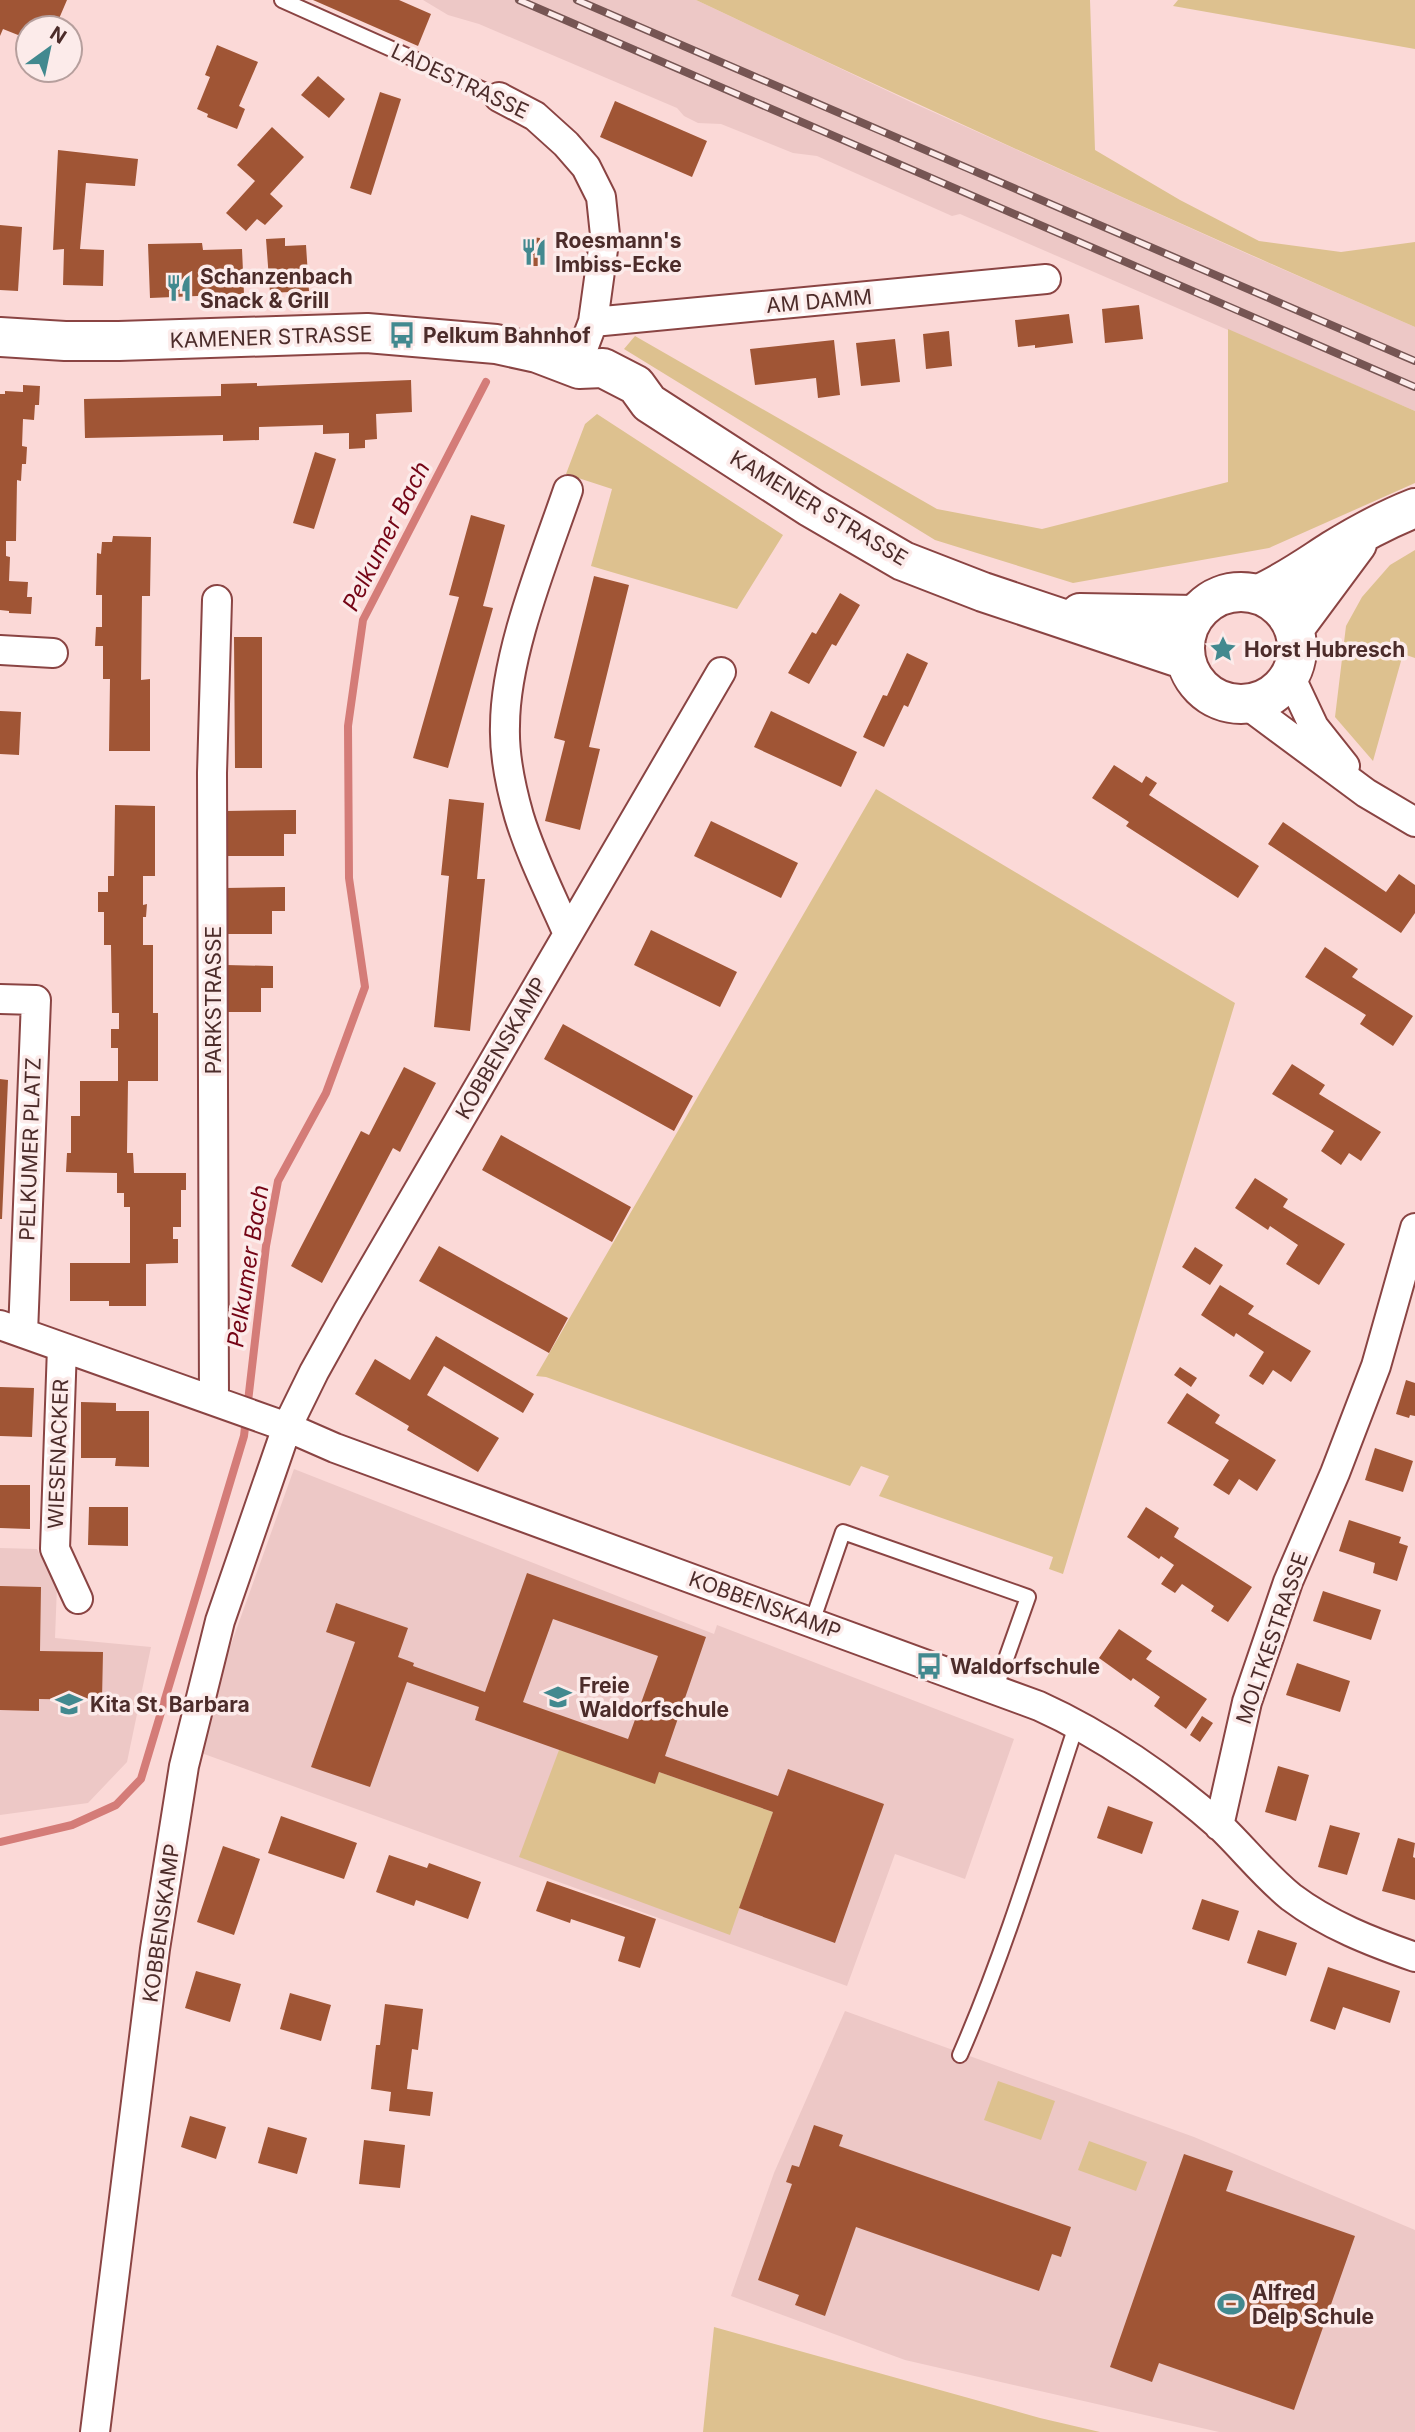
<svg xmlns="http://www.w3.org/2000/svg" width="1415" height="2432" font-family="Inter,sans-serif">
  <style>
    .built { fill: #edc8c6 }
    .green { fill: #ddc18f }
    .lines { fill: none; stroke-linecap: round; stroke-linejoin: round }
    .stream { stroke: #d47c78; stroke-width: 8 }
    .building { fill: #a05535; fill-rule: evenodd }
    .service-casing { stroke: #8a4443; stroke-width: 18 }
    .minor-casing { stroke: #8a4443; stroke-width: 32 }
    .secondary-casing { stroke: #8a4443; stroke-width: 42 }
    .service { stroke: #fff; stroke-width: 14 }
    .minor { stroke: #fff; stroke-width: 28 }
    .secondary { stroke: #fff; stroke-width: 38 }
    .rail-casing { stroke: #765553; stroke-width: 8 }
    .rail { stroke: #fcebea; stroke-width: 5; stroke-dasharray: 16; stroke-linecap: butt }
    .labels { text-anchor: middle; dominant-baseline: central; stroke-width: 7; stroke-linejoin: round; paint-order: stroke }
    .street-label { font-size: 21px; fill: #4c2c2a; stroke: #fcebea }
    .poi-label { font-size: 21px; font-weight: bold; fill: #4c2c2a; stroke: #fcebea; text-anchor: start }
    .water-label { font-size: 23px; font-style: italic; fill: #740415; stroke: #fcebea }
  </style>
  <rect width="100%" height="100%" fill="#fbd9d7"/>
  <path class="built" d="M423,0H696L913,103L1250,255L1415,327V411L960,214L952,216L817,156L793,153L721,124L698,123L684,116L677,108L479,24L448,15Z
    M294,1469L714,1634L717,1625L1014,1739L965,1879L895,1854L847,1986L193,1750Z
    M0,1548L37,1549L57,1586L55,1638L151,1647L127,1762L88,1803L0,1815Z
    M845,2011L1194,2137L1415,2230V2432H1219L905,2360L731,2296L774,2173Z"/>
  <path class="green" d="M696,0H1090L1095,150L1180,200L1259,241L1341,252L1415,242V327C1174,222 934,113 696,0Z
    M1178,0H1415V49L1173,6Z
    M1228,329L1415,411V483L1269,548L1073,583L935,540L624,349L635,336L937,509L1042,529L1228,482Z
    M597,414L783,535L737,609L591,566L612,489L566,474L585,424Z
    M1415,550V658L1403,654L1373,761L1335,717L1346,626L1362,597L1390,565Z
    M876,789L1235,1003L1063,1574L1049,1569L1053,1557L879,1496L889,1476L861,1466L850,1486L546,1377L536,1376Z
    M559,1750L659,1772L773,1812L730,1935L519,1857Z
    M998,2081L1055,2101L1041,2140L984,2120Z
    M1089,2141L1147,2162L1136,2191L1078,2170Z
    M714,2327L1040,2418L1100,2432H703Z"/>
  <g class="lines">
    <path class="stream" d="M0,1842L72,1825L116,1805L141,1779L244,1436L266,1246L278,1181L326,1093L365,987L349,878L348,726L363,620L486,382"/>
  </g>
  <path class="building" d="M0,0H67L55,28H28V39L3,29L0,36Z
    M313,0H399L431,14L418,46Z
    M217,45L258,62L239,106L245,109L237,129L207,117L208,114L197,109L210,77L205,75Z
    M318,76L345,99L329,118L301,95Z
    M380,92L401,99L371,195L350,188Z
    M615,101L707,141L692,177L600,137Z
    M272,127L304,157L270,194L283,206L265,225L257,219L246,231L226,213L255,181L237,165Z
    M58,150L138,159L135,186L86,183L80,249L104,250L103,286L63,285L64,249L53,250Z
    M0,225L22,227L18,291L0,290Z
    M531,237L540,238L538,266H528Z
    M285,238V246L306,245L309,291L270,293L266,239Z
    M202,243L203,250L242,249L244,294L150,298L148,244Z
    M1139,305L1143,339L1105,343L1102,309Z
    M1069,314L1073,343L1035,348V345L1018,347L1015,320Z
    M949,331L952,366L926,369L923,334Z
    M895,339L900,382L861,386L856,343Z
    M834,340L840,395L818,398L816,378L755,385L750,349Z
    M411,380L412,412L376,414L377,439L365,440V448L349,449V433L323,434V425L259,427V440L223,441V435L85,438L84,399L221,396V384L257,383V386Z
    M23,385L40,386L39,405H35L34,420L23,419L22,446L27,447L26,464H22L21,481L17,480L16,541H6V556L10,557L9,581L28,582L27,597H32L31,614L9,613V611L0,610V394H5V391L23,392Z
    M315,452L336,459L314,529L293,523Z
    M471,515L505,525L483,606L493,608L448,768L413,758L459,597L449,595Z
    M113,536L151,537L150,596H142L141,680L150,679V751H109L110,679H103V646H95L96,627H102V595H96L97,553L101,554L102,542H112Z
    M594,576L629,585L589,747L600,749L580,830L545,821L565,741L554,738Z
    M840,593L860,605L836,646L832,644L809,684L788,673L812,632L816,634Z
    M234,637H262V768H235Z
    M907,653L928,663L908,707L904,705L884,747L863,737L883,695L887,696Z
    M0,711L21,712L19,755L0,754Z
    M771,711L857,752L841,787L754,747Z
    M1114,765L1142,783L1146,776L1157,783L1149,795L1259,866L1238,898L1126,826L1129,822L1092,798Z
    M449,799L484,803L477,879H485L470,1031L434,1027L449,876L441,875Z
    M115,805L155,806V876H143V905L147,904L146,917H143V945H153V1013H158V1081H128L127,1153H133L134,1173H186V1190H181V1227H173V1239H178V1263L146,1264V1306H109V1301H70V1263H130V1207H124V1193H117V1173L66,1172L67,1153H71V1116H80V1081H118V1048H111V1029H119V1013H112L111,945H104V912H98V892H108V876H114Z
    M296,810V834H284V856H225V811Z
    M711,821L798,863L781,898L694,856Z
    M1283,822L1386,892L1399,874L1415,885V913L1401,933L1268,844Z
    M285,887V911H272V934H226L225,888Z
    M651,930L737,972L720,1007L634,965Z
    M1325,947L1358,969L1352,977L1413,1016L1393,1046L1360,1024L1366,1015L1305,977Z
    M226,965L273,966V988H261V1012H226Z
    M563,1024L693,1096L674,1131L544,1059Z
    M1292,1064L1325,1085L1319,1094L1381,1132L1361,1161L1349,1153L1341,1165L1321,1151L1334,1131L1272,1094Z
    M404,1067L436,1083L400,1152L393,1148L322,1283L291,1266L361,1131L369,1135Z
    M0,1079L8,1080L2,1219H0Z
    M501,1135L631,1207L612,1242L482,1170Z
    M1255,1178L1288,1199L1283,1207L1345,1244L1319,1285L1286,1264L1298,1245L1270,1226L1268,1230L1235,1208Z
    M439,1246L568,1318L549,1353L419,1281Z
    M1195,1247L1223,1265L1210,1285L1182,1267Z
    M1220,1285L1254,1306L1248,1314L1311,1351L1291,1382L1273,1370L1263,1385L1249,1376L1264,1352L1236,1333L1234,1337L1201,1315Z
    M436,1336L534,1394L523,1413L444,1366L427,1395L499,1438L478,1472L407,1430L409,1426L355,1394L375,1359L410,1380Z
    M1180,1367L1197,1378L1191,1387L1174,1375Z
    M1406,1380L1415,1383V1416L1410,1415L1409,1418L1396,1414Z
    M0,1387L34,1388L32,1437L0,1436Z
    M1187,1393L1220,1415L1215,1423L1276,1460L1257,1491L1239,1479L1229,1495L1213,1485L1229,1460L1167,1423Z
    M81,1402L116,1403V1411H149V1467L115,1466L116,1458H81Z
    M1375,1448L1413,1461L1403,1492L1365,1480Z
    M0,1485H30V1529L0,1528Z
    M89,1507H128V1546L88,1545Z
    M1146,1507L1179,1528L1174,1537L1252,1587L1228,1622L1211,1611L1214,1606L1182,1584L1175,1593L1161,1584L1174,1565L1161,1556L1159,1559L1127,1537Z
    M1349,1520L1401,1537L1399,1543L1408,1546L1397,1581L1373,1573L1375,1563L1339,1551Z
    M527,1573L706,1637L665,1756L778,1796L788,1769L884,1804L835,1943L739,1908L773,1812L659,1772L655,1784L475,1720L479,1707L407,1682L370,1787L311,1767L355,1642L326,1632L336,1603L408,1628L398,1657L414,1663L413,1666L485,1692ZM553,1619L658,1656L628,1739L523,1702Z
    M0,1586L41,1587L40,1651L103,1652L102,1700L39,1699V1711L0,1710Z
    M1323,1591L1381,1610L1371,1640L1313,1621Z
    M1119,1629L1152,1651L1146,1659L1207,1699L1186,1729L1154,1706L1160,1697L1133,1678L1131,1681L1099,1658Z
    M1297,1663L1350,1681L1340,1712L1286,1695Z
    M1202,1716L1213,1723L1200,1742L1190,1735Z
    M1278,1766L1309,1775L1296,1821L1265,1812Z
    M1108,1806L1153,1822L1142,1854L1097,1838Z
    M281,1816L357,1843L344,1879L268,1853Z
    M1330,1825L1360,1833L1347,1875L1318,1867Z
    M1398,1838L1415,1843L1413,1857L1415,1858V1900L1382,1891Z
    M223,1846L260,1859L234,1935L197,1922Z
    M389,1855L427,1868L429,1863L481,1882L468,1919L416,1900L414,1906L376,1892Z
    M547,1881L656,1919L640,1968L618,1961L625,1937L571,1919L570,1923L536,1911Z
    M1202,1899L1239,1911L1229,1941L1192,1929Z
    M1258,1930L1297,1943L1286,1976L1247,1963Z
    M1328,1967L1400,1991L1390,2023L1343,2007L1335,2030L1310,2021Z
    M196,1971L241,1984L230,2022L185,2008Z
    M290,1993L331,2005L321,2041L280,2029Z
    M385,2004L423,2009L418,2050L412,2049L407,2089L433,2092L430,2116L389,2111L391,2092L371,2089L376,2045H380Z
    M190,2116L226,2127L216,2159L181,2147Z
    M814,2125L843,2135L839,2146L1071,2227L1061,2257L1052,2254L1039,2291L856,2227L825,2316L795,2305L799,2295L758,2280L792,2184L786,2182L792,2165L799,2167Z
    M268,2127L307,2138L297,2174L258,2163Z
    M364,2140L405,2145L400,2188L359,2184Z
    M1184,2154L1233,2171L1226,2191L1355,2236L1294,2410L1159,2363L1152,2382L1110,2367Z"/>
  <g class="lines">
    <defs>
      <path id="service" d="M282,0L499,97
        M812,1622L843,1532L1028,1597L995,1690
        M960,2055C1007,1947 1040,1835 1077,1723"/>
      <path id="minor" d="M499,97L535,116L566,144L586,167L601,197L605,235L593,322L576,367
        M593,322L1046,279
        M568,490C544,560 505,654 505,726C504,755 511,788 519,816C531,856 551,895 568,934
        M0,650L53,653
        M721,672L348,1311L314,1372L287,1427L335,1448L1039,1706C1103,1735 1167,1779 1220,1826C1244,1849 1265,1876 1291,1897C1328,1925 1372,1942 1415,1957
        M1290,676L1314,727L1345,766
        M1246,704L1366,793L1415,822
        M0,999L36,1000L23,1333
        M0,1325L287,1427L220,1621L184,1766L155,1949L95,2432
        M62,1347L55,1549L78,1599
        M214,1400L212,773L217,600
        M1219,1826L1247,1702L1288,1582L1335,1473L1376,1366L1415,1228"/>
      <path id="secondary" d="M0,337L65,341H119L367,333L496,344L537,353L579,369L603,368L636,385L649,403L810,507L903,561L983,592L1186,660
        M1185 648a56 56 0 1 1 112 0a56 56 0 1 1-112 0Z
        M1259,594C1286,582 1308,566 1333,550C1359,534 1387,519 1415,508
        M1080,613L1195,615
        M1294,629L1357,544"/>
    </defs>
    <use href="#service" class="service-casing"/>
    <use href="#minor" class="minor-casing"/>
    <use href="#secondary" class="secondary-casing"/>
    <use href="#service" class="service"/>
    <use href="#minor" class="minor"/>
    <use href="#secondary" class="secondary"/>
    <defs>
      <path id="rail" d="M519,0L1415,387
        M577,0L1415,361"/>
    </defs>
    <use href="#rail" class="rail-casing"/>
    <use href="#rail" class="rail"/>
  </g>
  <defs>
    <symbol id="restaurant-bare" viewBox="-9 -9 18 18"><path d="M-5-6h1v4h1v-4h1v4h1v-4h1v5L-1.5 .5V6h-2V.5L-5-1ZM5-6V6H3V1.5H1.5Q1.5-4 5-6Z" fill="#42898f" stroke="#fcebea" stroke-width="2.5" paint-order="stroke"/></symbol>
    <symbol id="bus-bare" viewBox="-9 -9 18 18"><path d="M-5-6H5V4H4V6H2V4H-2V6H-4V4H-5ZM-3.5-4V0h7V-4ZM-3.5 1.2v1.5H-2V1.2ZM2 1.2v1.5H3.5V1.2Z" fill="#42898f" stroke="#fcebea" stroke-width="2.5" paint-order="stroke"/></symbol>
    <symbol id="sight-bare" viewBox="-9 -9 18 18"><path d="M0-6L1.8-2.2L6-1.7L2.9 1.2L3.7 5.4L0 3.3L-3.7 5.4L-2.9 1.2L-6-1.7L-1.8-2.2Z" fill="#42898f" stroke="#fcebea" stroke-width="2.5" paint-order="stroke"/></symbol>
    <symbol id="school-bare" viewBox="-9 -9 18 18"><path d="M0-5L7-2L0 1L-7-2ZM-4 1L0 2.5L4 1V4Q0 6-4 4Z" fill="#42898f" stroke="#fcebea" stroke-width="2.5" paint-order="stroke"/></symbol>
    <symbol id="stadium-bare" viewBox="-9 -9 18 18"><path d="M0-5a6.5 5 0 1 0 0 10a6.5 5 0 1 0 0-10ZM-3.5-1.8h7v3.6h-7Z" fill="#42898f" stroke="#fcebea" stroke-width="2.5" paint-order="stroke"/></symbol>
  </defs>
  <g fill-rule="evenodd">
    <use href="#restaurant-bare" x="515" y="233" width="38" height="38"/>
    <use href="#restaurant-bare" x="160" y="269" width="38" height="38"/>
    <use href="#bus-bare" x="383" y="316" width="38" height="38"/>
    <use href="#sight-bare" x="1204" y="630" width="38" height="38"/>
    <use href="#bus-bare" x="910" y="1647" width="38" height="38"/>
    <use href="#school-bare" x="539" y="1678" width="38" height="38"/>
    <use href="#school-bare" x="50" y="1685" width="38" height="38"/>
    <use href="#stadium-bare" x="1212" y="2285" width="38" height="38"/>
  </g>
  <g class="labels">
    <g class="street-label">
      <text transform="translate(460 81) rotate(25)">LADESTRASSE</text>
      <text transform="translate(819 301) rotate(-5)">AM DAMM</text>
      <text transform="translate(271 337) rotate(-2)">KAMENER STRASSE</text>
      <text transform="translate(819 508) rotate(31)">KAMENER STRASSE</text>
      <text transform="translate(213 1000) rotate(-90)">PARKSTRASSE</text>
      <text transform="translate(501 1048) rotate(-60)">KOBBENSKAMP</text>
      <text transform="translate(30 1149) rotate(-88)">PELKUMER PLATZ</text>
      <text transform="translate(58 1454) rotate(-88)">WIESENACKER</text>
      <text transform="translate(765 1605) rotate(20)">KOBBENSKAMP</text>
      <text transform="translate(1272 1638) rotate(-71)">MOLTKESTRASSE</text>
      <text transform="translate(161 1923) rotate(-82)">KOBBENSKAMP</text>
    </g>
    <g class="poi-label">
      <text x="555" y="240">Roesmann's<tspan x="555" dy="24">Imbiss-Ecke</tspan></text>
      <text x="200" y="276">Schanzenbach<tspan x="200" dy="24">Snack &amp; Grill</tspan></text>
      <text x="423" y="335">Pelkum Bahnhof</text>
      <text x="1244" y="649">Horst Hubresch</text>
      <text x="950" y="1666">Waldorfschule</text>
      <text x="579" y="1685">Freie<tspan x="579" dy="24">Waldorfschule</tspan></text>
      <text x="90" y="1704">Kita St. Barbara</text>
      <text x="1252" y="2292">Alfred<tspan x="1252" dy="24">Delp Schule</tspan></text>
    </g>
    <g class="water-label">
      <text transform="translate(386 536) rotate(-63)">Pelkumer Bach</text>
      <text transform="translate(248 1266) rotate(-81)">Pelkumer Bach</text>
    </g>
  </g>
  <g transform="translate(49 49) rotate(33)"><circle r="33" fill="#fcebea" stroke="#b69f9d" stroke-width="2"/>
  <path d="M0-5L12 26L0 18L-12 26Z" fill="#42898f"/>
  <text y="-10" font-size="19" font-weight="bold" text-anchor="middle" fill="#4c2c2a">N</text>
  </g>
</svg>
